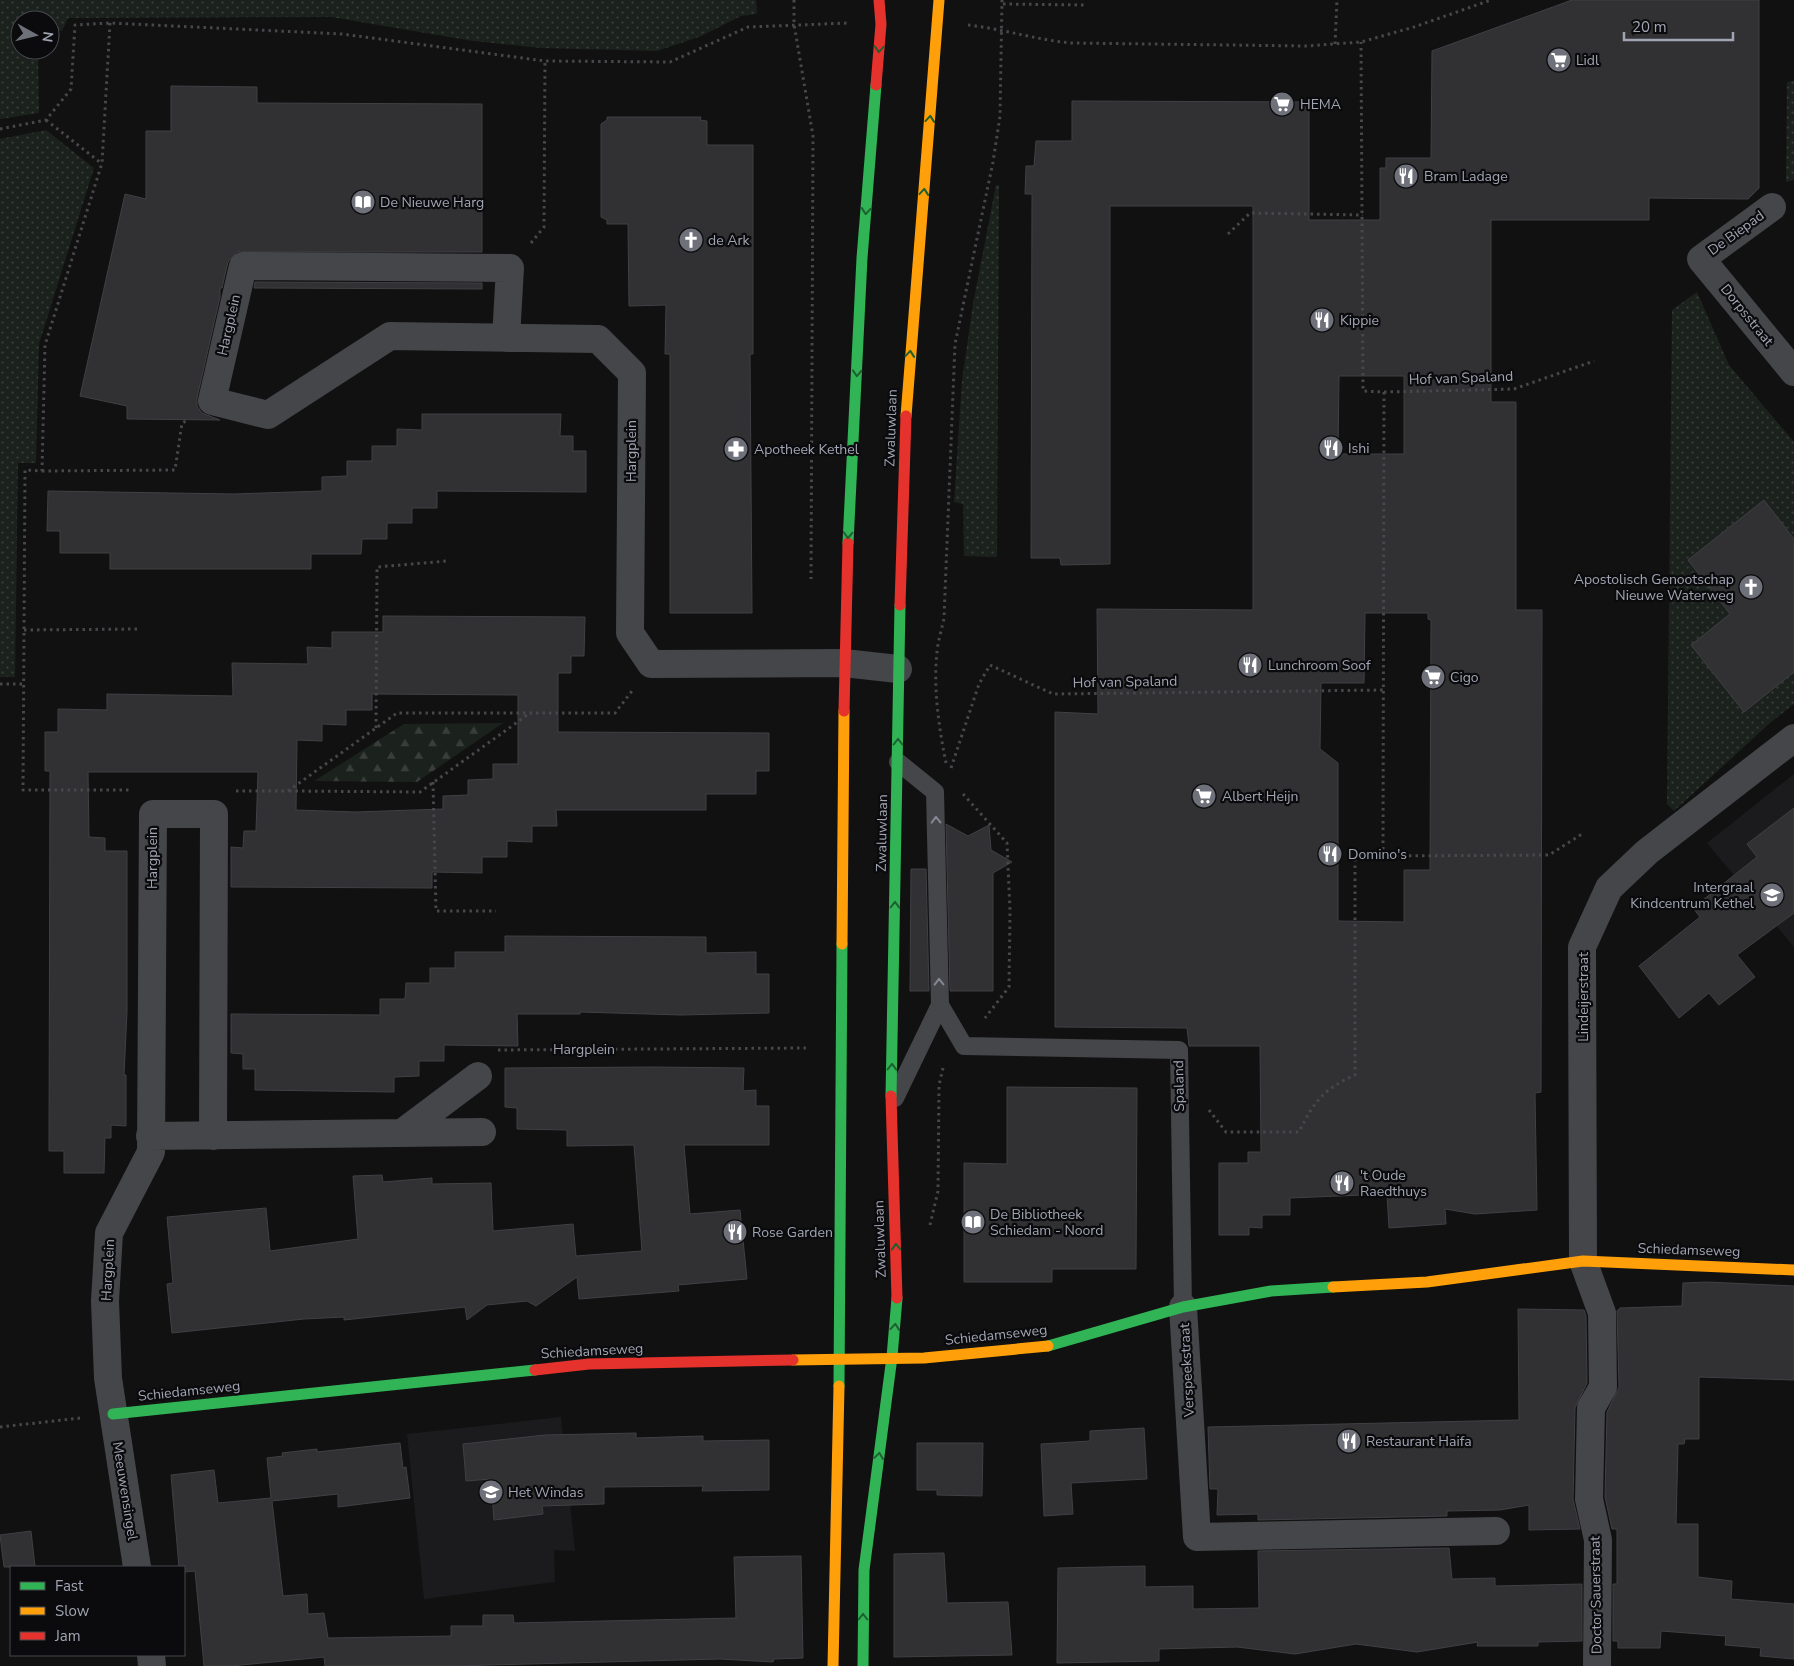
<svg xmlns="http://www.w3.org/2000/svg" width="1794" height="1666" font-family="'Nunito Sans',sans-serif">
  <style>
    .built { fill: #1b1b1d }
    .green { fill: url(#green-dots) }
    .forest { fill: url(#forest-firs) }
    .building { fill: #313133; stroke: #404045; fill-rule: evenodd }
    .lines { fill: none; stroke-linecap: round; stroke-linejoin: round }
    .path { stroke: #47474c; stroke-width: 3; stroke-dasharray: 2.5 4; stroke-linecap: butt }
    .lane { stroke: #45464a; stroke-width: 18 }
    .street { stroke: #45464a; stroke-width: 28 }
    .fast { stroke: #30b455; stroke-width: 11 }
    .slow { stroke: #ff9f0a; stroke-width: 11 }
    .jam { stroke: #e5322d; stroke-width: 11 }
    .oneway { stroke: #1e6031 }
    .oneway2 { stroke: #858894 }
    .labels { text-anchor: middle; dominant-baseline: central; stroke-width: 4.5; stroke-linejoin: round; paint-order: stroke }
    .poi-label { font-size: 14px; fill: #a1a5b3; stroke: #0b0b0d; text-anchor: start }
    .street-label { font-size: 14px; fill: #a1a5b3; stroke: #0b0b0d }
  </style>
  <defs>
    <pattern id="green-dots" width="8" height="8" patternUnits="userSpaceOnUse" patternTransform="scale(1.25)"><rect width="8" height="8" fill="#1b211c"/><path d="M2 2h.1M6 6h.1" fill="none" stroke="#393e3b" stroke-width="1.8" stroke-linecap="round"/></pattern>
    <pattern id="forest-firs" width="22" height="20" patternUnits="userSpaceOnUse" patternTransform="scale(1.25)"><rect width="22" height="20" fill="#1b211c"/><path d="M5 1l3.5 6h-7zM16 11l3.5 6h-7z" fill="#393e3b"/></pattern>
  </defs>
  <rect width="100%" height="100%" fill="#111"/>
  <path class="built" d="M1794,774V947L1707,843Z
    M561,1417L575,1551L554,1550L555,1582L424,1599L407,1434Z"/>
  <path class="green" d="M0,0H756L757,14L741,16L699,37L657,51L541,48L473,41L331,17L68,18L62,31L50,30V20H20V50H38L39,113L0,119Z
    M1794,81V180L1786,182L1787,82Z
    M46,130L94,168L39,344L36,463H18L15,677H0V139Z
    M996,185H999L997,557L964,556L963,504L954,502L962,380L973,304Z
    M1697,292L1729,365L1794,442V704L1770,723L1674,811L1667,804L1672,310Z"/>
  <path class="forest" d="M503,723L417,782L314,781L404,724Z"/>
  <path class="building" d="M1572,0H1759V188L1748,199L1649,198V220H1491V402H1516V610H1542L1541,1092L1535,1093L1537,1210L1475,1214L1445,1209L1446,1224L1389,1228L1387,1194L1290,1198V1215H1262V1228L1249,1227V1235H1219V1163H1248V1152H1261L1260,1046H1189L1187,1028L1055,1027V712L1098,714L1097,609L1253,610V206H1110V564L1061,565L1060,558H1031L1032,194H1025L1026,166H1034L1036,141H1072V101L1309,102V220H1380V168H1386V158H1431L1432,51ZM1339,376H1404V454H1338ZM1365,613H1428V619L1431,620L1430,870H1404V922L1338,921V763L1320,749L1321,683H1364Z
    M171,86L257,87V103L482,104V252H237L228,262L222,288H220V297L197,398V406L202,413L220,420L127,419V406L80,396L125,194L146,199V131H171Z
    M607,117H701L700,120L707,121V145H753V354H750L752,613H670V354H665L666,305L629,306L628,224H607V220L601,217V124L607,120Z
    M255,282L482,283V289L254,288Z
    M422,414H561L560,436H573V451H586V492L437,491V508H412V523H387V539H362L361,554H311V569H110V553H60V531H47L48,491L234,494L322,491V477L347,476V461H372V446H397V429L422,430Z
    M1764,500L1794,539V672L1744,712L1691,645L1730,614L1688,560Z
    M383,616L585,617L584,656H571V673H558V732L769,733V771H756V794H706V810H556L557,826H532V842L507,841V857H482V873L432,872V888L231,887V847L243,848L244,831H256L258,772H88L89,837L105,838V851H127V1012L124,1075H126V1126L111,1125V1138H105L104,1173H64V1151H49L50,771H45V732H58V709L107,710V694L233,696L232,663L308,664L307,647L332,648V632H383ZM372,694L518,695V764H493V779L468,780V795L443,796V809L356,812L296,810L297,740L322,741V724L346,725V710H372Z
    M1794,808V913L1737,955L1755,977L1719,1005L1709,993L1679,1018L1639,966L1700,917L1693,908L1757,857L1747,844Z
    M946,824L968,836L989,825L991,850L1012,862L993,873V991H950Z
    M911,869H926L929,991H910Z
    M505,936L706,937V953L756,952V974H769V1013L681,1015L580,1012V1014H517L518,1046L444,1045V1061H419V1076L394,1077V1092L255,1090V1069H243V1054L231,1053V1014L380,1015V999H405L406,983H430V968H455V952H505Z
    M654,1067L744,1068L743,1091L756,1090V1106H769V1145H684L690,1214L740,1210L747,1279L678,1285L679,1291L579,1299L577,1277L536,1306L527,1301L487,1305L467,1320L465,1307L344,1320V1317L304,1319L172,1333L167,1284L173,1283L167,1217L266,1208L270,1251L358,1239L353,1176L382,1175L383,1182L432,1178V1184L491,1183L493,1231L573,1224L576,1256L642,1251L634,1145L567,1146V1130L517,1129V1108L505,1107V1068Z
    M1007,1087L1137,1088L1136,1269H1052V1282H964V1163L1007,1164Z
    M1707,1282L1794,1286V1380L1699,1377V1439H1685L1684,1444H1678L1676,1524H1698V1577L1732,1581L1731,1599L1794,1604V1659L1760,1656L1761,1648L1725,1645L1726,1636L1661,1631L1660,1648H1618V1641H1613V1584H1617V1529H1612L1605,1497L1607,1412L1619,1387L1617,1311L1620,1308L1682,1306L1683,1283Z
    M1518,1309L1584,1310L1586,1316L1587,1383L1575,1408L1573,1499L1580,1529L1529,1530V1505L1500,1510L1447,1511V1516L1258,1520V1514L1217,1515L1218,1489H1210L1208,1427L1519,1420Z
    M1144,1428L1147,1479L1071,1483L1073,1514L1044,1516L1041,1444L1090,1441V1431Z
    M636,1433V1438L703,1436V1441L769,1440V1490L702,1491L703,1486L604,1487V1504L542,1506L543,1514L494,1520L491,1479L466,1481L463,1444L545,1435Z
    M400,1443L403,1468L406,1467L410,1498L338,1507V1494L272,1501L283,1596L307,1594L308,1614L324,1613L328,1638L451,1636V1626H483V1615H513L514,1623L736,1618L734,1557L801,1556L803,1658L774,1659L773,1662L720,1659L453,1666H325L324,1657L231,1666H204L195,1571L184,1572V1567H179L171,1475L214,1470L218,1503L271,1498L267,1458L283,1456L282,1453L299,1451L317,1449V1452Z
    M917,1443H983L982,1496L937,1495V1490H917Z
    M31,1531L35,1567H4L0,1535Z
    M1449,1548L1452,1579L1495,1578V1586L1582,1584V1641L1538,1642V1646H1477L1478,1642L1417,1652L1356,1644L1295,1654L1237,1647L1159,1649V1661L1057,1663L1058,1568L1145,1566V1587L1193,1586V1609L1259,1608L1258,1551Z
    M944,1553L947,1603L1008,1602L1012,1655L894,1657V1554Z"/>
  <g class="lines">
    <path class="path" d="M794,0V24L813,136L811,579
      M1003,4L1085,5
      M110,23L102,163L45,345L42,471L25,470L23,790H130
      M968,25C1003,29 1037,40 1071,43L1307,46L1361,42L1414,27L1491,0
      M1335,44L1337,0
      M46,120L101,163
      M0,129L46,120L71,89L75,25L110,23L342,34L545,61L670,62L748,27L849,23
      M1228,234L1250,213L1363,215
      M531,243L544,227L545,61
      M1384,392L1514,389L1594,361
      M42,471L175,470L182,423L186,421
      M24,630L141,629
      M0,684H24
      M376,728L377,567L447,561
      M946,763C939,728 933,688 937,652C938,640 942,629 944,618L955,344L993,162L1000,116L1002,0
      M951,768L979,684L990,665L1053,694L1385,690
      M433,782L436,911H496
      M236,791H288L397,713H615L632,691
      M289,791L420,792L530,713
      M963,794L1007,843L1010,911L1009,987L985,1018
      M1383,856L1549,855L1582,834
      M498,1050L807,1048
      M1209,1110L1226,1132H1299C1314,1101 1324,1089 1355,1075V857L1383,856L1384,392L1363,391L1361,42
      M930,1225L938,1191L939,1085L943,1068
      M0,1427L81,1418"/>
    <path class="lane" d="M940,1005L964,1046L1179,1050L1183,1307
      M895,1098L940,1005L935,792L898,762"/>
    <path class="street" d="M1772,207L1701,259L1794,372
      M506,338L510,268L243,266L212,401L268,415L390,336L598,339L632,373L630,633L651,664L844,663L898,669
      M402,1133L478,1076
      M150,1136L482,1132
      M1183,1307L1197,1537L1496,1531
      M137,1567L108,1378L105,1301L109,1233L151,1152L153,814H214L213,1136
      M151,1655L152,1666
      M1597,1666L1598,1540L1589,1499L1591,1408L1603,1387L1602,1313L1583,1261L1582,947L1609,888L1647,852L1794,738"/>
    <path class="fast" d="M848,543L862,258L876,85
      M891,1096L900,605
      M1048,1346L1183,1307L1271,1291L1333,1287
      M839,1386L842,944
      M113,1414L535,1370
      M863,1666L864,1570L892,1357L897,1298"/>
    <path class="slow" d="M906,416L939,0
      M842,944L844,711
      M1333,1287L1427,1282L1583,1261L1794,1270
      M793,1360L924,1358L1048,1346
      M833,1666L839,1386"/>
    <path class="jam" d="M876,85L881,24L879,0
      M900,605L906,416
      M844,711L848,543
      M891,1096L897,1298
      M535,1370L589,1364L793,1360"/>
  </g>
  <defs><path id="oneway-chevron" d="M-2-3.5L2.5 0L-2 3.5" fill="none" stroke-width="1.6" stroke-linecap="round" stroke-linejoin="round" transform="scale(1.25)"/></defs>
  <g class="oneway">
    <use href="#oneway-chevron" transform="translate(879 49) rotate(94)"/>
    <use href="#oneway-chevron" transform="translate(930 119) rotate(-85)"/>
    <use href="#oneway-chevron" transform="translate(924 192) rotate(-85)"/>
    <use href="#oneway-chevron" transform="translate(866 211) rotate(95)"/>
    <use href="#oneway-chevron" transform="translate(910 354) rotate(-85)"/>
    <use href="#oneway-chevron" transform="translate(857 373) rotate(93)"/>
    <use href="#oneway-chevron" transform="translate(848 535) rotate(93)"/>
    <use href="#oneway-chevron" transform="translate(898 742) rotate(-90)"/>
    <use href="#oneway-chevron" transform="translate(895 905) rotate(-89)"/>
    <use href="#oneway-chevron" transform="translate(892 1067) rotate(-89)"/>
    <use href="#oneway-chevron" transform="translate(896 1247) rotate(-92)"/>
    <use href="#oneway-chevron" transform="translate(895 1327) rotate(-85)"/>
    <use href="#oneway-chevron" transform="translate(879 1456) rotate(-82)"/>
    <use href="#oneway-chevron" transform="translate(863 1617) rotate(-90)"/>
  </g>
  <g class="oneway2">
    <use href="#oneway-chevron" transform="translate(936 820) rotate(-91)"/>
    <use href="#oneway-chevron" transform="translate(939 982) rotate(-91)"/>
  </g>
  <defs>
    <symbol id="supermarket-disc" viewBox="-11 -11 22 22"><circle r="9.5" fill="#6f717a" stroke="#0b0b0d"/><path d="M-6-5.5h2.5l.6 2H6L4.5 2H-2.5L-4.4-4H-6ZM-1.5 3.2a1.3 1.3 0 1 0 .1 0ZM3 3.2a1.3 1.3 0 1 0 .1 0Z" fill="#fff"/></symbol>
    <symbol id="restaurant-disc" viewBox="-11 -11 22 22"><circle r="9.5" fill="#6f717a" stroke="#0b0b0d"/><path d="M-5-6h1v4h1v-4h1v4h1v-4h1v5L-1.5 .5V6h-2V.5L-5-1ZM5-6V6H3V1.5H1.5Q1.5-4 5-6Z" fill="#fff"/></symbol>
    <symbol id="library-disc" viewBox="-11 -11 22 22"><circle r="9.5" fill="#6f717a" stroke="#0b0b0d"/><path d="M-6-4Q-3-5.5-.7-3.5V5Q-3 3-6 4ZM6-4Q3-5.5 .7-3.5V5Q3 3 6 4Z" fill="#fff"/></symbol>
    <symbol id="church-disc" viewBox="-11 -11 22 22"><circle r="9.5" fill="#6f717a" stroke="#0b0b0d"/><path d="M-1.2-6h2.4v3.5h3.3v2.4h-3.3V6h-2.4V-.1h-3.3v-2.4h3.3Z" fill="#fff"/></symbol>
    <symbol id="pharmacy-disc" viewBox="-11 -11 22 22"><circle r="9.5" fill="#6f717a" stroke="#0b0b0d"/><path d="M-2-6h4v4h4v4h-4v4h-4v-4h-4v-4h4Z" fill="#fff"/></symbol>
    <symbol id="school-disc" viewBox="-11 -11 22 22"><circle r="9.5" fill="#6f717a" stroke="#0b0b0d"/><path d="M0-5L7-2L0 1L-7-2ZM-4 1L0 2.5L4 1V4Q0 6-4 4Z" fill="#fff"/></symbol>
  </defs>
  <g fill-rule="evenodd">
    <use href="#supermarket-disc" x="1545" y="46" width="28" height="28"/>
    <use href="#supermarket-disc" x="1268" y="90" width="28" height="28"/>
    <use href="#restaurant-disc" x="1392" y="162" width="28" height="28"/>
    <use href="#library-disc" x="349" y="188" width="28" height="28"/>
    <use href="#church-disc" x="677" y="226" width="28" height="28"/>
    <use href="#restaurant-disc" x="1308" y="306" width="28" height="28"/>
    <use href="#restaurant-disc" x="1317" y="434" width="28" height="28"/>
    <use href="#pharmacy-disc" x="722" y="435" width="28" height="28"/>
    <use href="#church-disc" x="1737" y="573" width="28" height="28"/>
    <use href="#restaurant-disc" x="1236" y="651" width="28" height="28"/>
    <use href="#supermarket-disc" x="1419" y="663" width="28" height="28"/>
    <use href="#supermarket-disc" x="1190" y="782" width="28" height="28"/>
    <use href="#restaurant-disc" x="1316" y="840" width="28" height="28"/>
    <use href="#school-disc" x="1758" y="881" width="28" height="28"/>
    <use href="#restaurant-disc" x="1328" y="1169" width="28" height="28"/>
    <use href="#library-disc" x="959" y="1208" width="28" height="28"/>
    <use href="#restaurant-disc" x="721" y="1218" width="28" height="28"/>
    <use href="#restaurant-disc" x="1335" y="1427" width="28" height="28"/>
    <use href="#school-disc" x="477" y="1478" width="28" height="28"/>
  </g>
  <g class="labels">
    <g class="poi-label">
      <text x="1576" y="60">Lidl</text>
      <text x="1300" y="104">HEMA</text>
      <text x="1424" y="176">Bram Ladage</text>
      <text x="380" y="202">De Nieuwe Harg</text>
      <text x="708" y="240">de Ark</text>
      <text x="1340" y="320">Kippie</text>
      <text x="1348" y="448">Ishi</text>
      <text x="754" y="449">Apotheek Kethel</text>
      <text x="1734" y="579" text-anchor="end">Apostolisch Genootschap<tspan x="1734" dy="16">Nieuwe Waterweg</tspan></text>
      <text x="1268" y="665">Lunchroom Soof</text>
      <text x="1450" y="677">Cigo</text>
      <text x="1222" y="796">Albert Heijn</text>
      <text x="1348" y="854">Domino's</text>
      <text x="1754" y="887" text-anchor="end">Intergraal<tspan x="1754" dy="16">Kindcentrum Kethel</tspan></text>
      <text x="1360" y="1175">'t Oude<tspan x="1360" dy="16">Raedthuys</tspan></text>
      <text x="990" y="1214">De Bibliotheek<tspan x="990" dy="16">Schiedam - Noord</tspan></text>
      <text x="752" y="1232">Rose Garden</text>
      <text x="1366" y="1441">Restaurant Haifa</text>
      <text x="508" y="1492">Het Windas</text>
    </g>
    <g class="street-label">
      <text transform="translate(1736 233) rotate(-36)">De Biepad</text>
      <text transform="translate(1747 315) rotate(51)">Dorpsstraat</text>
      <text transform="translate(229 325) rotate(-77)">Hargplein</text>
      <text transform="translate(1461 378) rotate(-2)">Hof van Spaland</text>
      <text transform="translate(891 428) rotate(-88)">Zwaluwlaan</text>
      <text transform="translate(631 451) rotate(-90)">Hargplein</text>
      <text transform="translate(1125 682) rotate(-1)">Hof van Spaland</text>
      <text transform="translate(882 833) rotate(-89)">Zwaluwlaan</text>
      <text transform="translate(152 858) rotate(-90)">Hargplein</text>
      <text transform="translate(1583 997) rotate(-90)">Lindeijerstraat</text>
      <text x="584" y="1049">Hargplein</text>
      <text transform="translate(1179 1086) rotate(-91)">Spaland</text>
      <text transform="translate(880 1239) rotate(-92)">Zwaluwlaan</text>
      <text transform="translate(1689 1250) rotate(2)">Schiedamseweg</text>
      <text transform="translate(108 1270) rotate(-87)">Hargplein</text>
      <text transform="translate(996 1335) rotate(-6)">Schiedamseweg</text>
      <text transform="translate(592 1351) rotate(-3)">Schiedamseweg</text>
      <text transform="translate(1187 1370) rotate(-93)">Verspeekstraat</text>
      <text transform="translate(189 1391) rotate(-6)">Schiedamseweg</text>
      <text transform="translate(125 1491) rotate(81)">Meeuwensingel</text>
      <text transform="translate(1596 1595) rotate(-91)">Doctor Sauerstraat</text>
    </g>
  </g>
  <rect x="10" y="1566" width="175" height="90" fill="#0b0b0d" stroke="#47494f"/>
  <rect x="20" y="1582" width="25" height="8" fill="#30b455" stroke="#47494f"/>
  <text x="55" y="1591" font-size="15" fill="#a1a5b3">Fast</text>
  <rect x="20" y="1607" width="25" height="8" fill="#ff9f0a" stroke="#47494f"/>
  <text x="55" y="1616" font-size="15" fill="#a1a5b3">Slow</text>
  <rect x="20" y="1632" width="25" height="8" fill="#e5322d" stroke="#47494f"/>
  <text x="55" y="1641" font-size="15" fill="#a1a5b3">Jam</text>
  <g transform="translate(35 35) rotate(98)"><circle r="24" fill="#0b0b0d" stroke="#47494f"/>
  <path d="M0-4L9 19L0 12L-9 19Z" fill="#6f717a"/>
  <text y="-8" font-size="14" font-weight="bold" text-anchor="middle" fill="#a1a5b3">N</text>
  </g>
  <path d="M1624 32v8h109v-8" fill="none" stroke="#a1a5b3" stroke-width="2.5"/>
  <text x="1632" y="32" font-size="15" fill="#a1a5b3" stroke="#0b0b0d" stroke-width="4" paint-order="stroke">20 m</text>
</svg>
